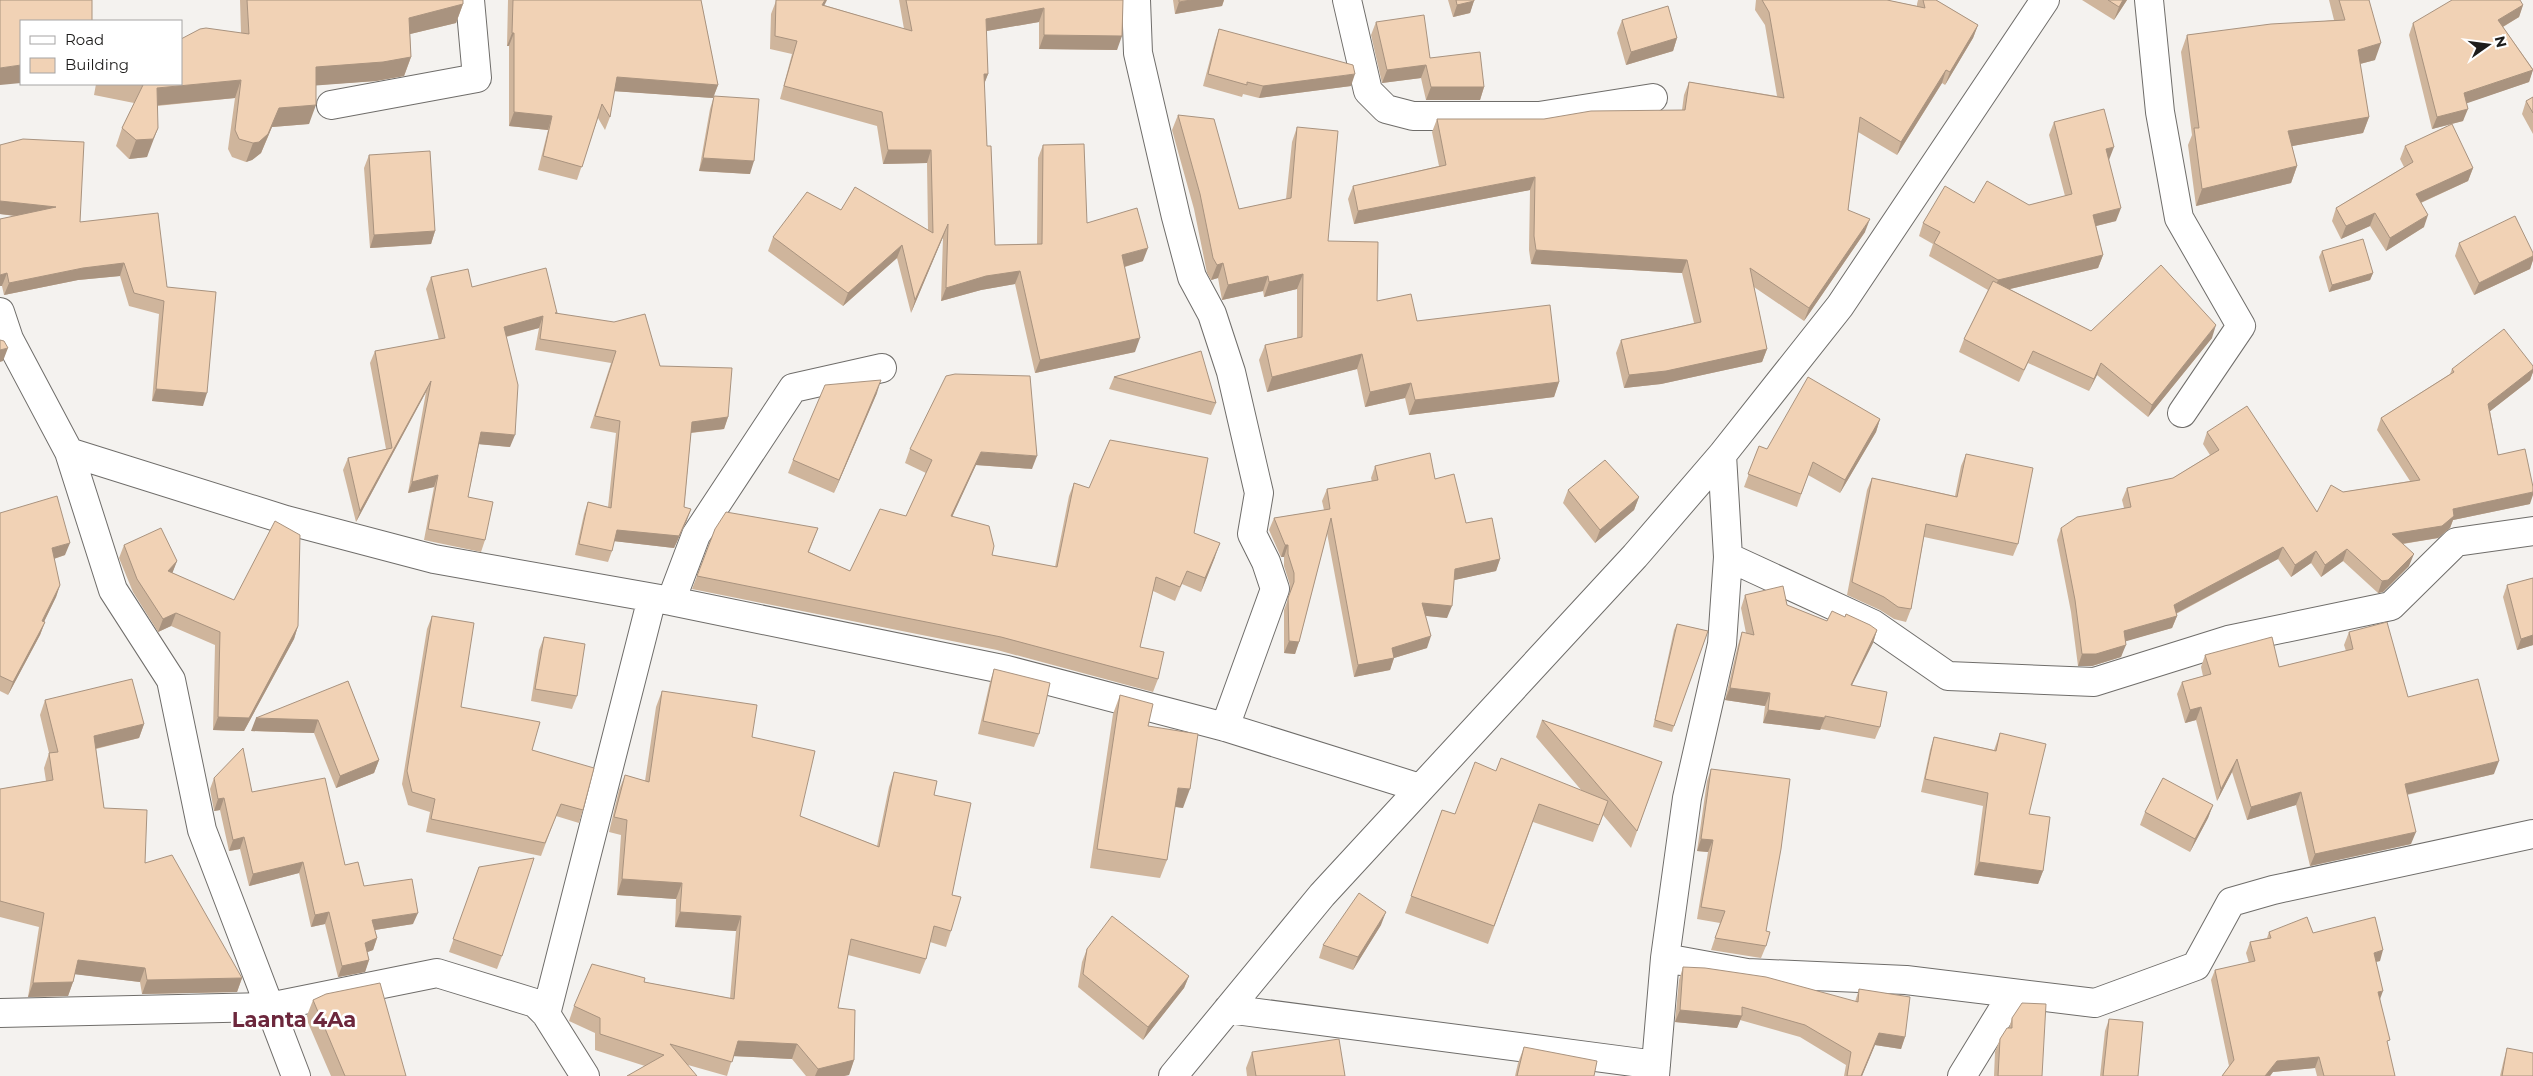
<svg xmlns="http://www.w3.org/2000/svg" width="2533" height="1076" font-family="Montserrat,sans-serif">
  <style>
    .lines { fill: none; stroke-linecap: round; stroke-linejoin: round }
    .street-casing { stroke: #6f6d6a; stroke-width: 30 }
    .street { stroke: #fff; stroke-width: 28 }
    .wall { fill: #cfb59c }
    .shaded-wall { fill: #a9937f }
    .building { fill: #f1d2b5; stroke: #a9937f }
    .labels { text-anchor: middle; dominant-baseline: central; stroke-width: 5; stroke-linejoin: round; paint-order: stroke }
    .district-label { font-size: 21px; font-weight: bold; fill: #6c273c; stroke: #fff }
  </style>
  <rect width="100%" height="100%" fill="#f4f2ef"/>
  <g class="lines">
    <defs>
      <path id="street" d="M1136,0L1138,53L1176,217L1192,277L1212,314L1231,372L1259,493L1252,534L1266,562L1275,589L1225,727
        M1347,0L1368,91L1386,109L1413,116H1539L1653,98
        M2149,0L2160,112L2179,218L2241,326L2182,413
        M331,105L477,78L470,0
        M0,312L9,339L69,452L113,590L171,680L202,830L296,1076
        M69,452L286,520L434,559L671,601L1007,670L1225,727L1420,788
        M1728,557L1873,624L1948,676L2094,682L2228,640L2391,606L2456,542L2533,531
        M671,601L696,535L793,388L882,368
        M1665,958L1747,973L1906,980L2095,1003L2196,966L2231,902L2273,890L2533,834
        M1228,1009L1656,1065
        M0,1013L269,1007L437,973L535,1003L546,1014L585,1076
        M546,1014L652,598
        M1173,1076L1322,895L1635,556L1722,455L1840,306L2045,0
        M1655,1076L1665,958L1687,798L1722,644L1728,557L1722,455
        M1962,1076L2013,993"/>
    </defs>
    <use href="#street" class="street-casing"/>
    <use href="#street" class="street"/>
  </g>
  <path class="wall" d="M240,0H463V4L456,23L410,34L411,57L404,76L376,81L316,85L309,124L272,127L261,153L252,160L246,162L232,157L228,149L235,98L157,106L147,157L129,159L116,146L122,128L134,103L94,95L96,84H181L241,33Z
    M508,0H701L718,85L713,98L614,91L610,117L605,130L598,118L577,180L538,170L548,130L509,126V46H507Z
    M899,0H1123L1117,50L1039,49V22L986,31L988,74L984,84L987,146L995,245L1037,244L1038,158L1043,145L1087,223L1143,261L1125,267L1135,352L1035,373L1015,284L981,290L941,301L943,237L911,313L897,258L843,306L768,251L773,237L841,210L928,230L927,163L883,164L877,126L780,99L792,54L770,49L771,14L776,1L824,5L904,29Z
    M1173,0H1224L1222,6L1175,14Z
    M1448,0H1474L1470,13L1453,17Z
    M1756,0H1887L1917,6V4L1918,0H1936L1978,25L1973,38L1945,85L1942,83L1897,155L1858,132L1848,210L1865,232L1804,321L1754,287L1767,349L1762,362L1661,384L1624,388L1616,353L1621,340L1694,323L1682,273L1531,264L1529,250L1530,190L1354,224L1348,199L1353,186L1439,166L1432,132L1437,119H1544L1682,110L1684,95L1689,82L1777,96L1765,25L1755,10Z
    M2082,0H2127L2114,20Z
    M2329,0H2369L2375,60L2360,64L2369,117L2363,133L2292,146L2297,166L2291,183L2196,206L2188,145L2192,135L2181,52L2187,35L2334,20Z
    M2523,5L2519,17L2503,27L2533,69L2529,82L2466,103L2463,121L2432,129L2409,35L2413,23Z
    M1622,20L1677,38L1673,51L1626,65L1617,33Z
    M1376,22L1430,58L1484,87L1480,100H1426L1421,78L1382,83L1371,35Z
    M1219,29L1351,86L1259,98L1243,94L1242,97L1203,86L1215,41Z
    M714,96L750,174L699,171L710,109Z
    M2533,97V134L2522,114L2526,101Z
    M1178,115L1239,209L1286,199L1292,142L1297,127L1328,241L1377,301L1417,321L1559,382L1554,397L1409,415L1405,398L1365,407L1357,369L1267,392L1259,360L1265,345L1297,338V289L1264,297L1263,291L1222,300L1218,278L1211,280L1207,273L1194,209L1172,130Z
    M2054,122L2109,160L2116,221L2096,226L2103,255L2098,268L2010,289L2091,331L2212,338L2148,417L2097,375L2089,391L2028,363L2019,382L1959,352L1964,339L1988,290L1929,256L1933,244L1919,236L1923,223L1974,203L2029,205L2065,196L2049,135Z
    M0,145L80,222L167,287L203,406L152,401L159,314L129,306L120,276L78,280L4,295L2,286L15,216L0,214Z
    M2405,146L2473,168L2468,181L2421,203L2424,227L2386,251L2370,226L2341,239L2332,221L2336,208L2404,167L2400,159Z
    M369,155L435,231L431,244L370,248L364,168Z
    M2459,243L2533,253V260L2530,269L2474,295L2455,256Z
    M2322,251L2373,273L2370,280L2329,292L2319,257Z
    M431,277L472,287L557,313L660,366L728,417L724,429L691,433L684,507L687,520L674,548L614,541L612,551L608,562L575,555L584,514L588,502L608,507L616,433L590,428L611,363L535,350L539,328L506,337L510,447L479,444L468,497L485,540L481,552L424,540L434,487L408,493L426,392L356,522L343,470L348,458L386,449L370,363L375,351L439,340L426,289Z
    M2533,366V372L2530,380L2490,411L2498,455L2530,504L2453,520L2450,528L2438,538L2403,544L2409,566L2383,592L2378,593L2343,561L2321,577L2311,563L2291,577L2278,559L2176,614L2177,616L2172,628L2125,641L2121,657L2092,666H2078L2071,612L2057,540L2061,528L2124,508L2122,500L2127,488L2173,478L2210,455L2203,444L2207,432L2317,512L2343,492L2410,481L2377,430L2381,418L2450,374L2452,369Z
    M1114,377L1216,403L1211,415L1109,389Z
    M877,393L834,493L788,473L793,460Z
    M1880,419L1876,432L1840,493L1808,475L1797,507L1744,487L1759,446L1767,449Z
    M910,449L1032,469L976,465L952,517L992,555L1055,567L1069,496L1074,483L1194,533L1215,557L1201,592L1182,584L1175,601L1153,591L1140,647L1158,679L1153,692L997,650L692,589L715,529L818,528L809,552L850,571L906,516L926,473L905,463Z
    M1966,454L2018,544L2013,556L1924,537L1911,609L1906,622L1894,619L1880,610L1847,595L1867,490L1872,478L1955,496L1961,466Z
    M1375,466L1435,479L1466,523L1500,559L1496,571L1454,580L1447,618L1426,616L1427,648L1394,658L1390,670L1354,677L1327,533L1299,642L1295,654L1284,653V610L1290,594V585L1284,566V557H1281L1269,530L1274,518L1324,510L1322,501L1327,489L1372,482L1371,478Z
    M1568,490L1639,497L1634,510L1595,543L1563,503Z
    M0,513L65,555L54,559L60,585L56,597L44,622H45L40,635L8,695L0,691Z
    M124,545L177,561L172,573L234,600L298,626L294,639L244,731L213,730L215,645L171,626L158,632L133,592L119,558Z
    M2533,578V645L2517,650L2503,597L2507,585Z
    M1745,595L1787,605L1827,621L1845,617L1846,614L1877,630L1873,643L1852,685L1880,727L1875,739L1821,729L1820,730L1763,723L1765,706L1725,700L1738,645L1742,632L1746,633L1741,608Z
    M432,616L461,707L532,750L583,810L579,823L556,816L541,856L426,832L430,812L408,805L402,784L427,629Z
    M1677,624L1708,631L1672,732L1653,727L1674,630Z
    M2349,632L2408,697L2494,774L2407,795L2411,844L2310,866L2296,805L2247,820L2232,772L2217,801L2196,720L2185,723L2177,694L2182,682L2203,676L2201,667L2205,655L2279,667L2346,651L2344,645Z
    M544,637L577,696L572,709L531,701L539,650Z
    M994,669L1039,734L1034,747L978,734L990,682Z
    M348,681L379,760L374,773L336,788L314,733L251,731Z
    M662,691L752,737L800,816L877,846L889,787L894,772L934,795L952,895L951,931L946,947L930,942L926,959L920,974L848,955L838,1008L854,1060L849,1075L844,1076H806L792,1059L733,1056L727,1076L688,1065L645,1066L595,1050V1033L569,1021L574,1006L644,982L730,998L736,931L675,927L676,899L617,895L621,835L609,832L619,790L625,775L645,781L656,707Z
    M1120,695L1148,726L1183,808L1175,807L1167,860L1160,878L1090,868L1113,714Z
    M45,700L144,724L139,738L96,749L104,808L145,863L242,978L237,992L142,994L140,982L75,974L73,982L68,996L28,997L39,927L0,917V789L46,781L44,768L49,753L40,715Z
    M1542,720L1662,762L1631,848L1603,815L1593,842L1533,822L1488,944L1405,913L1442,810L1455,814L1496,771L1582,791L1536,737Z
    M2000,733L2029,814L2043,871L2038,884L1974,875L1983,806L1921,792L1930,750L1934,737L1994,750Z
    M1711,769L1766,931V946L1761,958L1711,950L1720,923L1697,919L1708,852L1697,851L1707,781Z
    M214,778L252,792L345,865L364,886L413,924L375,930L377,938L373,950L367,952L369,960L365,972L338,977L325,924L311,927L299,873L249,886L240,849L229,851L220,810L214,811L210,789Z
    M2213,805L2208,818L2190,852L2140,825L2145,812Z
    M479,867L502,956L497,969L449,952Z
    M1381,925L1353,970L1319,958L1323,945Z
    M2269,932L2313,933L2380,961L2376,962L2380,998L2388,1047L2395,1076H2317L2315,1068L2273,1072L2270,1076H2222L2229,1066L2211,980L2215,970L2249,963L2246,953L2250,942L2267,938Z
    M1087,949L1189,976L1184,988L1143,1040L1078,987L1082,962Z
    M1683,967L1855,1002L1859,989L1905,1037L1901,1049L1875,1045L1862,1076H1844L1846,1065L1800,1037L1740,1020L1737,1028L1675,1022L1679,980Z
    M313,1000L406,1076H331L306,1018Z
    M2012,1018L2042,1076H1994L1995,1052L2000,1039L2009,1028Z
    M2109,1019L2138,1076H2100L2105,1031Z
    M1524,1047L1594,1076H1515L1518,1063Z
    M2507,1048L2533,1076H2500L2504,1059Z
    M1252,1052L1345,1076H1247L1246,1068Z"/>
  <path class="shaded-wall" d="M825,0H827L818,18L822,5Z
    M1191,0H1224L1222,6L1175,14L1179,2Z
    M2123,0H2127L2114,20L2119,7Z
    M1474,1L1470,13L1453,17L1457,5Z
    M463,4L456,23L402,36L409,18Z
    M2523,5L2519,17L2494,32L2498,20Z
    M1044,8L1039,22L981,32L986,19Z
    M1978,25L1973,38L1945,85L1950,72Z
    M512,33H514L509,46H507Z
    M1044,35L1122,36L1117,50L1039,49Z
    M1677,38L1673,51L1626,65L1631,52Z
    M2381,43L2375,60L2352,66L2358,50Z
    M411,57L404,76L376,81L309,86L316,67Z
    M21,65V83L0,85V68Z
    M1426,65L1421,78L1382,83L1387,70Z
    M1946,70L1942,83L1897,155L1901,142Z
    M2533,70L2529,82L2459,106L2464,93Z
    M984,74H988L983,87Z
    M1355,74L1351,86L1259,98L1263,86Z
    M617,77L718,85L713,98L612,91Z
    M241,80L235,98L150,106L157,88Z
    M1431,87H1484L1480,100H1426Z
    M316,105L309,124L272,127L261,153L252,160L246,162L253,143L279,108Z
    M2468,109L2463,121L2432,129L2437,117Z
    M514,112L552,116L548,130L509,126Z
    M2369,117L2363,133L2282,148L2288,131Z
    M158,128L147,157L129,159L136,140Z
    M2114,147L2109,160L2102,162L2106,149Z
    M888,150H931L927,163L883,164Z
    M703,158L754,161L750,174L699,171Z
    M2297,166L2291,183L2196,206L2202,189Z
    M2473,168L2468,181L2411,207L2416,194Z
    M1535,177L1530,190L1354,224L1358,211Z
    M0,201L56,207L52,220L0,214Z
    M2121,208L2116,221L2088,228L2093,215Z
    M2375,213L2370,226L2341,239L2346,226Z
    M2428,215L2424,227L2386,251L2390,238Z
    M1870,219L1865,232L1804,321L1809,308Z
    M948,224L943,237L911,313L915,300Z
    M435,231L431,244L370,248L374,235Z
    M902,245L897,258L843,306L848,293Z
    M1148,248L1143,261L1117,269L1122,255Z
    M1536,250L1687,260L1682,273L1531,264Z
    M2103,255L2098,268L1993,293L1998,280Z
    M2533,256V260L2530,269L2474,295L2479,283Z
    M124,263L120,276L78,280L4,295L9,283L83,268Z
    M1223,263L1218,278L1211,280L1217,265Z
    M1020,271L1015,284L981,290L941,301L946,288L986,276Z
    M7,273L2,286H0V275Z
    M2373,273L2370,280L2329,292L2332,285Z
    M1303,274L1297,289L1264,297L1269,282Z
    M1268,276L1263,291L1222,300L1228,285Z
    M543,316L539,328L500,338L504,327Z
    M2216,325L2212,338L2148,417L2152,405Z
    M1140,338L1135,352L1035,373L1040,360Z
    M8,348L3,361L0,362V350Z
    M1767,349L1762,362L1661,384L1624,388L1629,375Z
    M1362,354L1357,369L1267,392L1272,377Z
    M2101,363L2097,375L2089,391L2094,379Z
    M2533,369V372L2530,380L2484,416L2488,404Z
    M881,380L877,393L834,493L839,480Z
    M431,381L426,392L356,522L360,511Z
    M1559,382L1554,397L1409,415L1415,400Z
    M1411,383L1405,398L1365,407L1370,392Z
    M156,389L207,393L203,406L152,401Z
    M728,417L724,429L688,433L692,422Z
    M1880,419L1876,432L1840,493L1845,480Z
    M481,432L515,435L510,447L477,444Z
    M981,452L1037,456L1032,469L976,465L946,530L951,516Z
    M438,475L434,487L408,493L412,482Z
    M2533,492V495L2530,504L2453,520L2450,528L2438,538L2388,546L2392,534L2453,509Z
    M1639,497L1634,510L1595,543L1600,530Z
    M691,509L687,520L674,548L613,541L617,530Z
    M70,543L65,555L47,561L52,548Z
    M1220,543L1215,557L1201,592L1205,578Z
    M1285,545H1288L1284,557H1281Z
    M2283,547L2278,559L2169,617L2174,605Z
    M2347,549L2343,561L2321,577L2325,565Z
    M2316,551L2311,563L2291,577L2295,565Z
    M2414,554L2409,566L2383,592L2378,593L2382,581Z
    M1500,559L1496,571L1450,581L1455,569Z
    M177,561L172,574L168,571Z
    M60,585L56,597L38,634L42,621Z
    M1422,603L1452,606L1447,618L1418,615Z
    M176,613L171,626L158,632L163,619Z
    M2177,616L2172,628L2120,643L2124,631Z
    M45,622L40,635L8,695L13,682Z
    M298,626L294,639L244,731L213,730L218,717Z
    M1877,630L1873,643L1846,697L1851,685Z
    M2533,635V645L2517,650L2521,639Z
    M1431,636L1427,648L1394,658L1390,670L1354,677L1358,665L1392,648Z
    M1289,641L1299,642L1295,654L1284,653Z
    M2126,645L2121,657L2092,666H2078L2082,654Z
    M1730,688L1770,693L1765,706L1725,700Z
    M2201,707L2196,720L2185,723L2190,710Z
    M1768,710L1825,718L1820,730L1763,723Z
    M256,718L318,720L314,733L251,731Z
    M144,724L139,738L89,750L94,736Z
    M2237,759L2232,772L2217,801L2221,789Z
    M379,760L374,773L336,788L340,776Z
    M2499,761L2494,774L2400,796L2405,784Z
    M1178,788L1190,789L1183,808L1171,806Z
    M2301,792L2296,805L2247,820L2251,807Z
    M224,798L220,810L214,811L218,799Z
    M2213,805L2208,818L2190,852L2195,839Z
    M2416,832L2411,844L2310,866L2315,854Z
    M244,837L240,849L229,851L233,840Z
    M1701,839L1713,840L1708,852L1697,851Z
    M303,862L299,873L249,886L253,874Z
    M1979,862L2043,871L2038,884L1974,875Z
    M622,879L682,883L676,899L617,895Z
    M329,912L325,924L311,927L315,915Z
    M680,912L741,916L736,931L675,927Z
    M1386,912L1381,925L1353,970L1358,957Z
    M418,913L413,924L368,931L372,920Z
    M377,938L373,950L360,955L365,943Z
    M2383,950L2380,961L2370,963L2374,953Z
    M78,960L145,968L140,982L73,974Z
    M369,960L365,972L338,977L342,966Z
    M1189,976L1184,988L1143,1040L1148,1027Z
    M242,978L237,992L142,994L147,980Z
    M73,982L68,996L28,997L33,983Z
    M2383,991L2379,1002L2378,992Z
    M1680,1010L1742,1016L1737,1028L1675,1022Z
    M1879,1033L1905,1037L1901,1049L1875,1045L1862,1076H1861Z
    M738,1041L797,1044L792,1059L732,1056Z
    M2319,1057L2315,1068L2273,1072L2270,1076H2265L2277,1061Z
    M854,1060L849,1075L844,1076H815L818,1069Z"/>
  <path class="building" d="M0,0H92V21H21V65L0,68Z
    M247,0H463V4L409,18L411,57L383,62L316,67V105L279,108L268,134L259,142L253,143L239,139L235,130L241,80L157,88L158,128L153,139L136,140L122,128L143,85L137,84H181V39L200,29L206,28L249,34Z
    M513,0H701L718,85L617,77L610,117L602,104L582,167L543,156L552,116L514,112V33H512Z
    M776,0H825L822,5L912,31L906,0H1123L1122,36L1044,35V8L986,19L988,74H984L987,146H991L995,245L1042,244L1043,145L1084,144L1087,223L1137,208L1148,248L1122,255L1140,338L1040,360L1020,271L986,276L946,288L948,224L915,300L902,245L848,293L773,237L807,192L841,210L855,187L933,233L931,150H888L882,112L784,86L797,41L775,36Z
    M1179,0H1191L1179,2Z
    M1456,0H1474V1L1457,5Z
    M1762,0H1887L1925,8L1923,0H1936L1978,25L1950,72L1946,70L1901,142L1860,117L1848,210L1870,219L1809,308L1750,268L1767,349L1666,371L1629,375L1621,340L1701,322L1687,260L1536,250L1534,236L1535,177L1358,211L1353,186L1446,165L1437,119H1544L1591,111L1685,110L1689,82L1784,98L1769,12Z
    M2108,0H2123L2119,7Z
    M2339,0H2369L2381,43L2358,50L2369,117L2288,131L2297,166L2202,189L2194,128H2199L2187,35L2271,24L2345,20Z
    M2452,0H2520L2523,5L2498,20L2533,70L2464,93L2468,109L2437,117L2413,23Z
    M1668,6L1677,38L1631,52L1622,20Z
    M1424,15L1430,58L1480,52L1484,87H1431L1426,65L1387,70L1376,22Z
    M1219,29L1353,65L1355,74L1263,86L1247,82V85L1208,74Z
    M714,96L759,99L754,161L703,158Z
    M2533,97V113L2526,101Z
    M2104,109L2114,147L2106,149L2121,208L2093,215L2103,255L1998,280L1934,243L1940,232L1923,223L1945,186L1974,203L1987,181L2029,205L2072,194L2054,122Z
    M1178,115L1214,119L1239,209L1291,198L1297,127L1338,131L1328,241L1378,242L1377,301L1411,294L1417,321L1550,305L1559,382L1415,400L1411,383L1370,392L1362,354L1272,377L1265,345L1302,337L1303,274L1269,282L1268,276L1228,285L1223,263L1217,265L1213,258L1200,194Z
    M2452,124L2473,168L2416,194L2428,215L2390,238L2375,213L2346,226L2336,208L2413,162L2405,146Z
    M23,139L84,142L80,222L158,213L167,287L216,292L207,393L156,389L164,301L134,293L124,263L83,268L9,283L7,273L0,275V219L56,207L0,201V145Z
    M430,151L435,231L374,235L369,155Z
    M2515,216L2533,253V256L2479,283L2459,243Z
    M2363,239L2373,273L2332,285L2322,251Z
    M2161,265L2216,325L2152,405L2101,363L2094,379L2033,351L2024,370L1964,339L1993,281L2091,331Z
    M546,268L557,313H555L614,322L645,314L660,366L732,368L728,417L692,422L684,507L691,509L679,536L617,530L612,551L579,544L588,502L611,508L620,421L595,416L616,351L540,339L543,316L504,327L518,385L515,435L481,432L468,497L493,502L485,540L428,529L438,475L412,482L431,381L360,511L348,458L392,448L375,351L445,338L431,277L468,269L472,287Z
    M2504,329L2533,366V369L2488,404L2498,455L2525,449L2533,487V492L2453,509L2454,516L2442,526L2392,534L2414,554L2388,580L2382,581L2347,549L2325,565L2316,551L2295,565L2283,547L2174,605L2177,616L2124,631L2126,645L2096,654H2082L2075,600L2061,528L2077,517L2131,507L2127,488L2173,478L2219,450L2207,432L2247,406L2317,512L2331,485L2343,492L2420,480L2381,418L2454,372L2452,369Z
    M0,340L4,341L8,348L0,350Z
    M1201,351L1216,403L1114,377Z
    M955,374L1030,376L1037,456L981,452L951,516L989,526L994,546L992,555L1057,567L1074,483L1089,488L1110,440L1208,458L1194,533L1220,543L1205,578L1187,571L1180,587L1156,577L1140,647L1164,652L1158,679L1001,637L697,576L715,529L726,512L818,528L808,552L850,571L880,509L906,516L932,460L910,449L946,376Z
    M1808,377L1880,419L1845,480L1813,462L1801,494L1748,474L1759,446L1767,449Z
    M881,380L839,480L793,460L825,385Z
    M1430,453L1435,479L1454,474L1466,523L1492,518L1500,559L1455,569L1452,606L1422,603L1431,636L1392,648L1394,658L1358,665L1331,518L1299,642L1289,641L1288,598L1294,582V573L1288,554V545H1285L1274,518L1330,509L1327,489L1378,480L1375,466Z
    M1966,454L2033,468L2018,544L1926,524L1911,609L1898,607L1884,597L1852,582L1872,478L1957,497Z
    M1605,460L1639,497L1600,530L1568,490Z
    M57,496L70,543L52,548L60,585L42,621L45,622L13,682L0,676V513Z
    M275,521L300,535L298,626L249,718L218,717L220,632L176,613L163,619L137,579L124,545L161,528L177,561L168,571L234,600Z
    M2533,578V635L2521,639L2507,585Z
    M1783,586L1787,605L1827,621L1832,611L1845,617L1846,614L1870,625L1877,630L1851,685L1887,692L1880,727L1825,716V718L1768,710L1770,693L1730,688L1742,632L1754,635L1745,595Z
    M432,616L474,623L461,707L540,722L532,750L594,768L583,810L561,804L545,843L431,819L435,799L412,792L407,771Z
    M2387,622L2408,697L2478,679L2499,761L2405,784L2416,832L2315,854L2301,792L2251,807L2237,759L2221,789L2201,707L2190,710L2182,682L2211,674L2205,655L2272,637L2279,667L2353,649L2349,632Z
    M1677,624L1708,631L1674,726L1655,720Z
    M544,637L585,644L577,696L535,689Z
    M994,669L1050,683L1039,734L983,721Z
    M132,679L144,724L94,736L104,808L147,810L145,863L172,855L242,978L147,980L145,968L78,960L73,982L33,983L44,913L0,901V789L53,780L49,753L58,752L45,700Z
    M348,681L379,760L340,776L318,720L256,718Z
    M662,691L757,705L752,737L815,751L800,816L879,847L894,772L937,781L934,795L971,803L952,895L961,897L951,931L934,926L926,959L851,939L838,1008L855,1010L854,1060L818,1069L797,1044L738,1041L732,1062L670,1044L697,1076H627L664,1055L600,1034V1018L574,1006L592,964L645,978L644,982L734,999L741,916L680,912L682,883L622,879L627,820L614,817L625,775L649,782Z
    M1120,695L1153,704L1148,726L1198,734L1190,789L1178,788L1167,860L1097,849Z
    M1542,720L1662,762L1637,831Z
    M2000,733L2046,744L2029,814L2050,817L2043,871L1979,862L1988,793L1925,779L1934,737L1996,751Z
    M243,748L252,792L325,778L345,865L358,862L364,886L412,879L418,913L372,920L377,938L365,943L369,960L342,966L329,912L315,915L303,862L253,874L244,837L233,840L224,798L218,799L214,778Z
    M1501,758L1608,801L1599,825L1539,804L1494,926L1411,896L1442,810L1455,814L1475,762L1496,771Z
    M1711,769L1790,779L1781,849L1766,931L1770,932L1766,946L1715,938L1725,911L1701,907L1713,840L1701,839Z
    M2163,778L2213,805L2195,839L2145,812Z
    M534,858L502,956L453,939L479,867Z
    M1359,893L1386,912L1358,957L1323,945Z
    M1112,916L1189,976L1148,1027L1083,974L1087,949Z
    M2307,917L2313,933L2375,917L2383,950L2374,953L2383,991L2378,992L2390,1040L2387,1041L2395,1076H2324L2319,1057L2277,1061L2265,1076H2222L2234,1060L2215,970L2255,961L2250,942L2271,938L2269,932Z
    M1683,967L1705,968L1766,977L1858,1002L1859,989L1910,997L1905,1037L1879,1033L1861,1076H1847L1851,1052L1805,1025L1742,1007V1016L1680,1010Z
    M380,983L406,1076H345L313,1000L326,994Z
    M2022,1003L2046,1004L2042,1076H1998L2000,1039L2007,1028H2012V1018Z
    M2109,1019L2143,1022L2138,1076H2103Z
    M1339,1039L1345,1076H1256L1252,1052Z
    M1524,1047L1597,1061L1594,1076H1517Z
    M2507,1048L2533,1053V1076H2502Z"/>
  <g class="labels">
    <g class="district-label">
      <text x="294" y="1019">Laanta 4Aa</text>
    </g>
  </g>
  <rect x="20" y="20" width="162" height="65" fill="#ffffff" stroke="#a5a4a4"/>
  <rect x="30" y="36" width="25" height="8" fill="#ffffff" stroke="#a5a4a4"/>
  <text x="65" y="45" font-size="15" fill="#1d1c1b">Road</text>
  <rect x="30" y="58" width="25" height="15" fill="#f1d2b5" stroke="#a5a4a4"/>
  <text x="65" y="70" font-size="15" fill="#1d1c1b">Building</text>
  <g transform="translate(2488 45) rotate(76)" stroke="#ffffff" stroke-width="4" paint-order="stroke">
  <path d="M0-4L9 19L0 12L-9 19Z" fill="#1d1c1b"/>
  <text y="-8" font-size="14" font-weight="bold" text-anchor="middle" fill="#1d1c1b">N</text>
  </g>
</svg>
